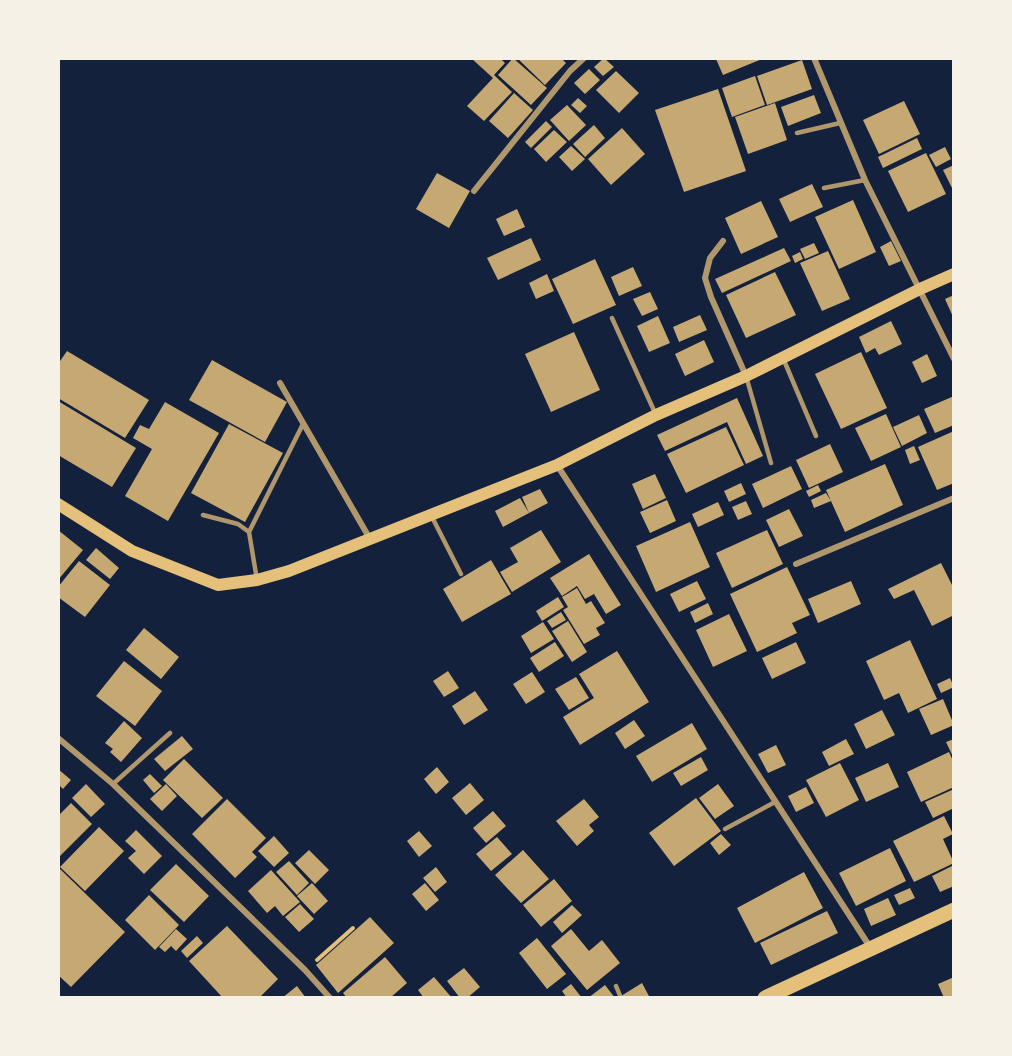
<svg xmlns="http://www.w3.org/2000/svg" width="1012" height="1056" font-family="'DejaVu Sans',sans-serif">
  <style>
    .building { fill: #c6a872 }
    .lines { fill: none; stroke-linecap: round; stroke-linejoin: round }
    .path { stroke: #e5c07b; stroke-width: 4 }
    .service { stroke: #b1986c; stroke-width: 4.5 }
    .minor { stroke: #b1986c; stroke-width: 6 }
    .secondary { stroke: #e5c07b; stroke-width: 12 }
    .primary { stroke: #e5c07b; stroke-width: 15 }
  </style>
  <rect width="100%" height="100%" fill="#14213d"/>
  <path class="building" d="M471,58H500L505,63L494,75L512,92L484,121L467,106L493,78Z
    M513,58L547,88L531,105L498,75Z
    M517,58H561L566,63L545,85Z
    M604,58L614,67L603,76L594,67Z
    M716,59H762L723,75Z
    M802,60L812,89L767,105L757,76Z
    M589,69L600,80L585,94L574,83Z
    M616,71L639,93L619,113L596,90Z
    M755,76L765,105L732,117L722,88Z
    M718,89L746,171L684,192L655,110Z
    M514,93L533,110L508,138L489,121Z
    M814,95L821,113L788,126L781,107Z
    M578,98L587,106L580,113L571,105Z
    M904,101L920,134L879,154L863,120Z
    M775,103L787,140L748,154L735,117Z
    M567,105L586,125L569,141L550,120Z
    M546,121L552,127L531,148L525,142Z
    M594,125L605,138L585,157L573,144Z
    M622,128L645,154L611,185L588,159Z
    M554,130L567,142L546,162L534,149Z
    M917,138L922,149L883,168L878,157Z
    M571,146L585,159L572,171L559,157Z
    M945,147L951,159L936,167L929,155Z
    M926,153L946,194L908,212L888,171Z
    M954,165V192L943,170Z
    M437,173L470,191L449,228L416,209Z
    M812,184L823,207L790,222L779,199Z
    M853,200L876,252L839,269L815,217Z
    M761,201L778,237L741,254L725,218Z
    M517,209L525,227L504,236L496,219Z
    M531,238L541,260L498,280L487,258Z
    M891,241L901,261L889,266L880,247Z
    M814,243L819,253L805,259L800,249Z
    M784,248L791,261L722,293L715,279Z
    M828,251L850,299L822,311L800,263Z
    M800,252L803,259L795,263L792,256Z
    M595,259L616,305L573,324L552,279Z
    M633,267L642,286L619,296L611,277Z
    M775,272L796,315L746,338L726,295Z
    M547,274L554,291L536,299L529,283Z
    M650,292L658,309L642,316L633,299Z
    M954,295V319L945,299Z
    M700,315L707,330L679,342L673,327Z
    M658,316L670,343L649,352L637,326Z
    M891,321L902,344L879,355L875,348L866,353L859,337Z
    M574,332L600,390L551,412L525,354Z
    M704,340L714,362L685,376L675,354Z
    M67,351L149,400L125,438L58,398V364Z
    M861,352L887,408L841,429L815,374Z
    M927,354L937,376L922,383L912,362Z
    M212,360L287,402L265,442L189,400Z
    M954,396V425L935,433L924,409Z
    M737,398L763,456L746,464L727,422L665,451L657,435Z
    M58,401L136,448L112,487L58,455Z
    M165,402L219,433L168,521L125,496L152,449L133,438L140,425L149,429Z
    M886,414L901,447L871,461L855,428Z
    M919,415L927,433L902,446L893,427Z
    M229,424L283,453L245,522L191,493Z
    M726,427L744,465L686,493L667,454Z
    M954,431V483L937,490L918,447Z
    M830,444L843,472L809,488L796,460Z
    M914,446L920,460L910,464L905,450Z
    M885,464L903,505L845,532L826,490Z
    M791,466L802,489L763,508L752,484Z
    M655,474L666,498L643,509L632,484Z
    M741,483L746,494L729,502L724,491Z
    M818,485L821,491L809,497L806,491Z
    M540,489L548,503L529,513L522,497Z
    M826,493L831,501L814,508L811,500Z
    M520,498L529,513L503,527L495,511Z
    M667,500L676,521L650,533L640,512Z
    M746,501L752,514L738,520L732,507Z
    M718,502L724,515L698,527L692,514Z
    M789,509L803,536L779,547L766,520Z
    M690,522L710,567L656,592L636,546Z
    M58,530L83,550L58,580Z
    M541,530L561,562L512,592L500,572L518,562L510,548Z
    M767,530L783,564L732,588L716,553Z
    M96,548L119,568L110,579L86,560Z
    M589,554L621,605L606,614L594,594L585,599L577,586L562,596L550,578Z
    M491,560L511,594L462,622L443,589Z
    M79,561L110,585L85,617L58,597V587Z
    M941,563L954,589V615L932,626L914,590L894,599L888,589Z
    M787,567L810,615L792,623L797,633L757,652L730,594Z
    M697,581L706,599L679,612L670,594Z
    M851,581L861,604L818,623L808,599Z
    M577,588L586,604L591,601L605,623L596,628L600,635L584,644L563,610L568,607L562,597Z
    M558,597L564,607L542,621L536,611Z
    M708,603L713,614L695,623L690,612Z
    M561,612L566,620L552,628L547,621Z
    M729,614L747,651L713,667L696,630Z
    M568,621L587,652L572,662L552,631Z
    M543,622L554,639L531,653L521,636Z
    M144,628L179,657L161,679L126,650Z
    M910,640L937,699L908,713L899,693L884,700L866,661Z
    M555,642L564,656L539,672L530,658Z
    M796,642L806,663L772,679L762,658Z
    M617,651L649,702L580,745L563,717L594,698L579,674Z
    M124,661L162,691L135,726L96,696Z
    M448,671L459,688L444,697L433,681Z
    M532,672L545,692L526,704L513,684Z
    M576,677L589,698L569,710L555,689Z
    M950,678L954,687L941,693L937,684Z
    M475,691L488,710L464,725L452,706Z
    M943,699L954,725L931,735L919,709Z
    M882,710L895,735L866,749L854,724Z
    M634,720L645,736L625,749L615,733Z
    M124,721L142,738L121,762L110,752L113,749L105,743Z
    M692,723L707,749L652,782L636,756Z
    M182,736L193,749L165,771L154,759Z
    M846,739L854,754L829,766L822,752Z
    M954,739V759L946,742Z
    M776,745L786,765L768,773L758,754Z
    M949,752L954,763V787L921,802L907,772Z
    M701,757L708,770L681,786L673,773Z
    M184,759L223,798L202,818L163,780Z
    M840,763L859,800L826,817L806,780Z
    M888,763L899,787L866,802L855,778Z
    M437,767L449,782L436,794L424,779Z
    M58,769L71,780L63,789L58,784Z
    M150,774L162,786L154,793L143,780Z
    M470,783L484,800L466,815L452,798Z
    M86,784L105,804L91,817L72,798Z
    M166,784L177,796L162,811L150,799Z
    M718,784L734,806L715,819L699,798Z
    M806,787L814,803L796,812L788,796Z
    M954,789V808L933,818L925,802Z
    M696,798L721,831L674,866L649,833Z
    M227,799L266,838L252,852L257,857L235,878L192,834Z
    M584,799L599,817L589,825L594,831L577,846L556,821Z
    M71,803L92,824L60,856L58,816Z
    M493,811L506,826L486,843L473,828Z
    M944,816L953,834L943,839L954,863L914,882L893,841Z
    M99,827L124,851L85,891L60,867Z
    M136,830L162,856L144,874L128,858L136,851L125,841Z
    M419,831L432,846L419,857L407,841Z
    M721,834L731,845L719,855L710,843Z
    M274,836L289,853L274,867L258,851Z
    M497,837L512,854L491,871L476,854Z
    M890,848L906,881L856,906L839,873Z
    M309,850L329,870L315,884L295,863Z
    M523,850L549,879L521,903L495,875Z
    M289,861L309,883L297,895L276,872Z
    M176,864L209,896L184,922L150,890Z
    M954,865V886L940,892L932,876Z
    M58,867L125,932L71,987L58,975Z
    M436,867L447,882L435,892L423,878Z
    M271,870L300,902L283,916L275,906L267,913L248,891Z
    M804,872L823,908L755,943L737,908Z
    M554,879L572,901L541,927L523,905Z
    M312,883L328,901L314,914L297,896Z
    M425,883L439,900L426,911L412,894Z
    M910,888L915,898L899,905L894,895Z
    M149,895L179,925L155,950L125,920Z
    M888,898L896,915L871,926L864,909Z
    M300,904L314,919L299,932L285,917Z
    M572,905L582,915L562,933L553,922Z
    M827,911L838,933L771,965L760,943Z
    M370,917L394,943L338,993L316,965Z
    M227,926L278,979L259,998H223L189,961Z
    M176,929L187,939L176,951L171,946L165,952L159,947Z
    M571,929L589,951L602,940L620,963L587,990L551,946Z
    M197,936L203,943L187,958L181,951Z
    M537,938L566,974L547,989L519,953Z
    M385,957L407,983L390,998H347L343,993Z
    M464,968L480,987L467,998H460L447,981Z
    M434,977L452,998H424L418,990Z
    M954,977V998H944L938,984Z
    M642,983L650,998H622L621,996Z
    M571,984L582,998H567L562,991Z
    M605,985L615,998H588Z
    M297,986L306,998H282Z"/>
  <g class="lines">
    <path class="path" d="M317,960L353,928"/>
    <path class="service" d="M797,133L840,123
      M824,188L865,180
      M612,318L656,415
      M783,358L816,436
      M746,376L771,463
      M203,515L238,524L249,532L257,580
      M432,517L461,574
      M249,532L303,424
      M113,784L170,733
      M725,829L775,802
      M616,986L621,998"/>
    <path class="minor" d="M814,58L865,180L954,359
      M474,191L570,71L584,58
      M723,241L710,258L705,278L711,297L746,376
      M280,383L370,539
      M557,465L870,947
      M796,564L954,498
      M58,738L113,784L305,970L330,998"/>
    <path class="secondary" d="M58,504L132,551L218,585L257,580L289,571L557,465L656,415L746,376L920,289L954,274"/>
    <path class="primary" d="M765,998L954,910"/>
  </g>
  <rect width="1012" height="1056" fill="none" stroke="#f6f1e7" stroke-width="120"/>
</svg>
